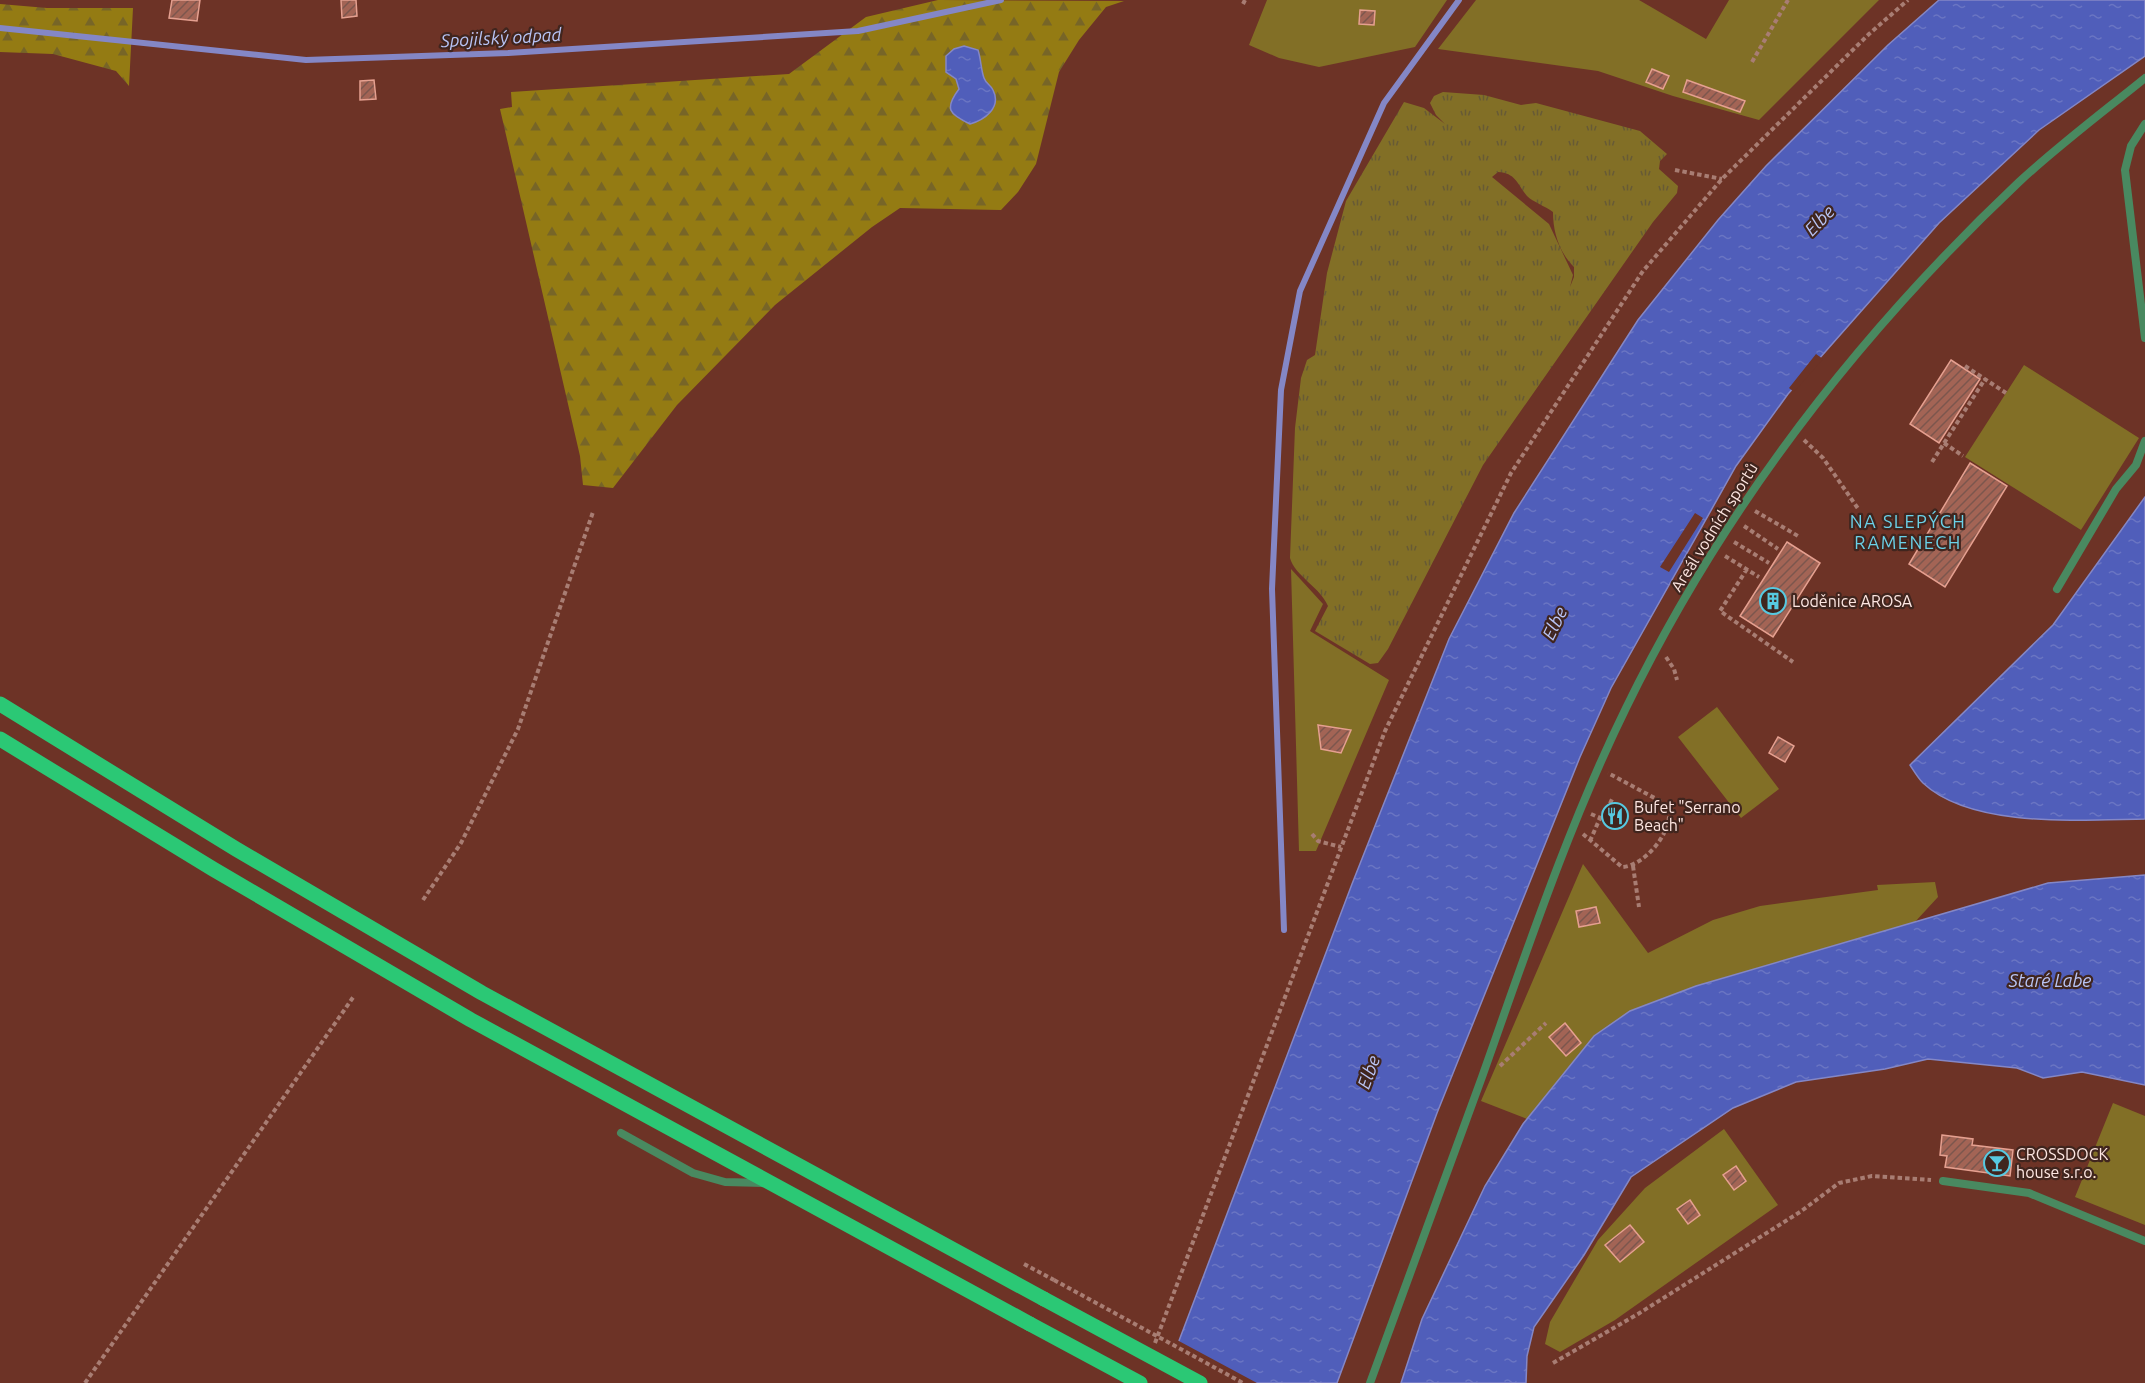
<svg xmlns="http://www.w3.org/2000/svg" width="2145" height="1383" font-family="Ubuntu,sans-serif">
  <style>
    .grass { fill: url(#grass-tufts); fill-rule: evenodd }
    .forest { fill: url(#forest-firs) }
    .garden { fill: #826f26 }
    .water { fill: url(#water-ripples); stroke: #8487c6; stroke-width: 1.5 }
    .pier { fill: #6d3326 }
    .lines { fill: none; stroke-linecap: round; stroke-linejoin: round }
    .stream { stroke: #8487c6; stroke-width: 6 }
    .building { fill: url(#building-hatch); stroke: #e5a090; stroke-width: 1.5 }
    .path { stroke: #a87d73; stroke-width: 4; stroke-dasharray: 4.5 3; stroke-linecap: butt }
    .lane { stroke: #498960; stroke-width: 8 }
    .primary { stroke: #2bc875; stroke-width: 15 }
    .path-bridge { stroke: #a87d73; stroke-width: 4; stroke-dasharray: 4.5 3; stroke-linecap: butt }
    .primary-bridge { stroke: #2bc875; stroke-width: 15 }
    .labels { text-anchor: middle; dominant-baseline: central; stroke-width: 4.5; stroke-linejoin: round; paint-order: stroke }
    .street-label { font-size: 16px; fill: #fde6e1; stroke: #40251e }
    .poi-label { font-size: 16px; fill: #fde6e1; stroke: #40251e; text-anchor: start }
    .water-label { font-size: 18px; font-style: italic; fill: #b8c4f5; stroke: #40251e }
    .neighbourhood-label { font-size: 18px; letter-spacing: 1.5px; fill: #6bd1e8; stroke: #40251e }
  </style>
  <defs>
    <pattern id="grass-tufts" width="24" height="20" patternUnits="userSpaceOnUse" patternTransform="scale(1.5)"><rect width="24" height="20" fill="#826f26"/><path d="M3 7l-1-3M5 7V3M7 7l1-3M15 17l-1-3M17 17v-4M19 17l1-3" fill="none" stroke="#675a35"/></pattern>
    <pattern id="forest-firs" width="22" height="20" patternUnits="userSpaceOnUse" patternTransform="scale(1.5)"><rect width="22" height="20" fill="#947b13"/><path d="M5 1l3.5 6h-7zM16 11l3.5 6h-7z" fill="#776527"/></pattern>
    <pattern id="water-ripples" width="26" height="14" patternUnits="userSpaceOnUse" patternTransform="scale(1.5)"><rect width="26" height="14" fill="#505eba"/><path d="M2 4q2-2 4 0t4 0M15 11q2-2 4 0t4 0" fill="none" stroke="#6a75c3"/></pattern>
    <pattern id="building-hatch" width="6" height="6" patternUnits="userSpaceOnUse" patternTransform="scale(1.5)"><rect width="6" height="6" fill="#a36455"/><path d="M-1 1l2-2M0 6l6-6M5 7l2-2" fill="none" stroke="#7c564d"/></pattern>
  </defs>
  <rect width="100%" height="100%" fill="#6d3326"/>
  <path class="grass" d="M1443,92L1484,95L1521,105L1536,103L1640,131L1667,154L1660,161L1659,169L1678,186L1677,193L1653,222L1483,465L1388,649L1378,663L1370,664L1315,631L1328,606C1320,587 1295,576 1290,558L1295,428L1301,378L1307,360L1315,355L1327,273L1346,201L1404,102L1424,108L1445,124L1436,115L1430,103L1434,96ZM1498,172C1516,173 1517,184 1527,196C1533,202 1545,206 1553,212C1553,232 1559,252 1574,267V277L1570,287L1573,275L1549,224L1492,177Z"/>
  <path class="forest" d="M938,0L1124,1L1106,7L1079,40L1059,72L1036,164L1018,192L1001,210L900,208L872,227L775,305L677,405L613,488L583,485L580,456L500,109L512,107L511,92L789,74L866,17Z
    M0,4L47,8H133L129,86L116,71L53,54L0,52Z"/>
  <path class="garden" d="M1267,0H1447L1415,47L1319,67L1279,58L1249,45Z
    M1476,0H1639L1706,39L1729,0H1879L1759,120L1673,96L1598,71L1438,49Z
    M2024,365L2139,438L2081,530L1965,457Z
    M1291,569L1323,604L1310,631L1389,680L1316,851H1299Z
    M1717,707L1779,789L1741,818L1678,737Z
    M1583,864L1648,953L1713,920L1760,906L1878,890L1877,885L1935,882L1938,897L1914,923L1696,986L1594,1036L1527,1119L1481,1101Z
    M2113,1103L2145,1116V1225L2075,1197Z
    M1724,1129L1778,1205L1615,1320L1560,1352L1545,1344L1550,1322L1598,1240L1645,1188Z"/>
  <path class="water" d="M1939,0H2145V56L2039,130L1939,223L1788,394L1736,466L1611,688L1580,757L1437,1113L1337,1383H1163L1352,884L1449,639L1514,513L1638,320L1718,220L1766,166L1888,45Z
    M964,46L978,50C981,59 981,70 984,78C986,84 991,85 993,90C1002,108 984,120 970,124C949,114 944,109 959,89L956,79L946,72V56L954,49Z
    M2145,497V819C2083,820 1972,829 1923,783C1918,778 1914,771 1910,765L2053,625Z
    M2145,875V1085L2082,1072L2043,1078L2017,1068L1928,1059L1885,1069L1796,1082L1733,1108L1631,1177L1584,1255L1534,1327L1527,1356L1526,1383H1401L1422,1319L1485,1186L1523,1124L1594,1036L1630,1011L1696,986L2048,883Z"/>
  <path class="pier" d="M1816,354L1823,359L1794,392L1789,388Z
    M1695,513L1703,518L1669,572L1660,567Z
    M1177,1340L1257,1383H1160Z"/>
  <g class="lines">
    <path class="stream" d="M0,28L306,60L508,53L858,31L1001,0
      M1284,930L1272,589L1281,390L1300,291L1384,103L1459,0"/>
  </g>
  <path class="building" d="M172,0H200L197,21L169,18Z
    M341,0H356L357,16L342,18Z
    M1360,10L1375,11L1374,25L1359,24Z
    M1652,69L1669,76L1663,89L1646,82Z
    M374,80L376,99L360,100V81Z
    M1687,80L1745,101L1740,112L1683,92Z
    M1951,360L1980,379L1939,443L1910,424Z
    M1970,463L2007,486L1945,587L1909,564Z
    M1787,542L1820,563L1773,637L1740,616Z
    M1318,725L1351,730L1341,753L1321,749Z
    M1778,737L1794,746L1785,762L1769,753Z
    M1596,907L1600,923L1579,927L1576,911Z
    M1565,1023L1581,1043L1566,1056L1549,1037Z
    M1942,1135L1973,1139L1972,1145L2013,1150L2010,1176L1945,1167L1947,1156L1940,1155Z
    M1736,1166L1746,1181L1734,1190L1723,1175Z
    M1690,1200L1700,1215L1688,1224L1677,1209Z
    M1630,1225L1644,1242L1620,1262L1605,1245Z"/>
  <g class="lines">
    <path class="path" d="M1243,4L1245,0
      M1752,62L1788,0
      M1675,170L1722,179
      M1965,366L2006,393
      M1804,440L1823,458L1859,510
      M1944,443L1963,456
      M1932,462L1985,379
      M1755,511L1798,536
      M1744,526L1778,549
      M1734,542L1769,563
      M1725,556L1759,577
      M1747,569L1720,611L1793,662
      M1666,657L1674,669L1677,680
      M1591,814L1603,819L1613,797
      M1312,834L1318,841L1341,847
      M1583,834L1622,867C1644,866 1671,834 1669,812L1662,802L1608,773
      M1590,841L1600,818
      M1633,866L1639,907
      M423,900L461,843L518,729L593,512
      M1500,1066L1546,1023
      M1024,1264L1054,1280
      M1155,1343L1385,731L1511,473L1643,271L1722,179L1869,34L1908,0
      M1553,1363L1638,1314L1800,1212L1839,1183L1872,1176L1931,1180
      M85,1383L354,996"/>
    <path class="lane" d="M2145,124L2131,146L2125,170L2145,338
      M2057,589L2116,489L2136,465L2145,441
      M621,1133L693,1173L725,1182L765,1183
      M1943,1181L2029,1193L2145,1241
      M1370,1383C1407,1281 1445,1179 1482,1077C1526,953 1568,826 1626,708C1723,509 1859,333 2019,182C2059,145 2103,112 2145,78"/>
    <path class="primary" d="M0,704L236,849L482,993L1044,1299
      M0,739L213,869L471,1020L1030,1324"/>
    <path class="path-bridge" d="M1054,1280L1243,1383"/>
    <path class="primary-bridge" d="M1044,1299L1200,1383
      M1030,1324L1140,1383"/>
  </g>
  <defs>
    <symbol id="building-ring" viewBox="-11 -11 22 22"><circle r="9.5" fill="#40251e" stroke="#56c9e1" stroke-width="1.5"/><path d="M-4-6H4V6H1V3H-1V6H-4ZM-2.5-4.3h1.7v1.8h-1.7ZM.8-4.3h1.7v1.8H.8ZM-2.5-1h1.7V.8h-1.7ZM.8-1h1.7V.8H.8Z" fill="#56c9e1"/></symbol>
    <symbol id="restaurant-ring" viewBox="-11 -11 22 22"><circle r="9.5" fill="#40251e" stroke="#56c9e1" stroke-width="1.5"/><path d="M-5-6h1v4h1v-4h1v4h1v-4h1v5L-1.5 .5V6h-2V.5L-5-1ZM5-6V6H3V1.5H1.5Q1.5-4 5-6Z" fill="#56c9e1"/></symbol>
    <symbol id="bar-ring" viewBox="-11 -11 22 22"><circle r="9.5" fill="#40251e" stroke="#56c9e1" stroke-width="1.5"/><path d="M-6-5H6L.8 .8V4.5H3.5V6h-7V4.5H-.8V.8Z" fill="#56c9e1"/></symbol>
  </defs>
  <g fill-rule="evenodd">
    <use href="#building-ring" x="1758" y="586" width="30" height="30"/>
    <use href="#restaurant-ring" x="1600" y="801" width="30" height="30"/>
    <use href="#bar-ring" x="1982" y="1148" width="30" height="30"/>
  </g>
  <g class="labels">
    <g class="street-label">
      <text transform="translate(1714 527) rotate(-58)">Areál vodních sportů</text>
    </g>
    <g class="poi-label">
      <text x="1792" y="601">Loděnice AROSA</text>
      <text x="1634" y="807">Bufet "Serrano<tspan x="1634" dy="18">Beach"</tspan></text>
      <text x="2016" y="1154">CROSSDOCK<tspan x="2016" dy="18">house s.r.o.</tspan></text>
    </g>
    <g class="water-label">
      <text transform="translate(501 37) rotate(-3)">Spojilský odpad</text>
      <text transform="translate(1819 220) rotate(-46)">Elbe</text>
      <text transform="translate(1554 623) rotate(-64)">Elbe</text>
      <text x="2050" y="980">Staré Labe</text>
      <text transform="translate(1368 1072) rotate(-70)">Elbe</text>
    </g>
    <g class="neighbourhood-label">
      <text x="1908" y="521">NA SLEPÝCH<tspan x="1908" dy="21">RAMENECH</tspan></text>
    </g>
  </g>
</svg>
